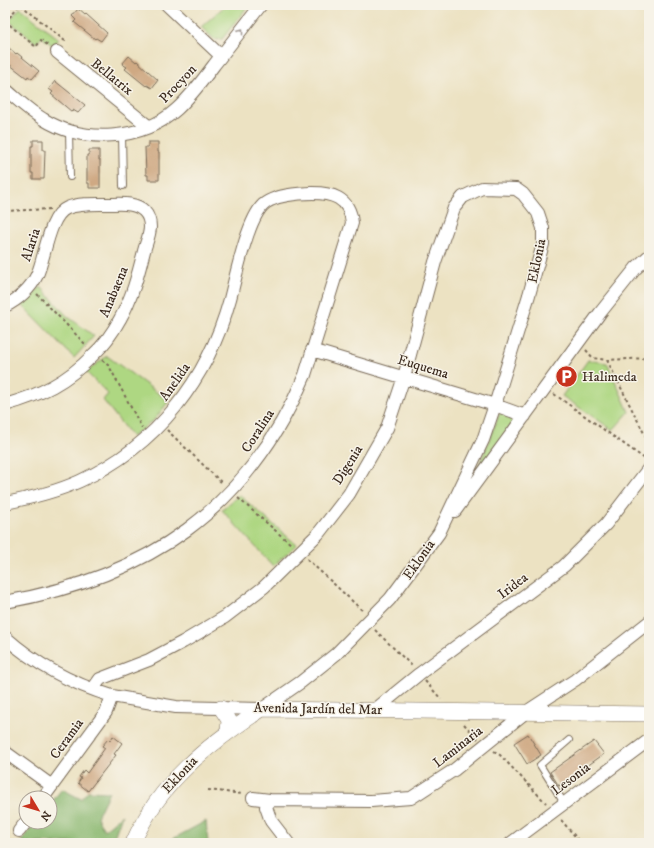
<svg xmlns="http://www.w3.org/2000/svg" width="654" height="848" font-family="'IM FELL DW Pica',serif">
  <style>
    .green { fill: #aed782; stroke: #748050 }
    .forest { fill: #8ab870; stroke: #627147 }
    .building { fill: #cfa983 }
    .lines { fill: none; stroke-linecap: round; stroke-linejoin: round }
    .service-casing { stroke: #796a57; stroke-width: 8 }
    .minor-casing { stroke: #796a57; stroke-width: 14 }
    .tertiary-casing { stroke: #796a57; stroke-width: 16 }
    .path { stroke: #796a57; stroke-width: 2; stroke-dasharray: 3 3; stroke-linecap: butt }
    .service { stroke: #fff; stroke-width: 6 }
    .minor { stroke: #fff; stroke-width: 12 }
    .tertiary { stroke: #fff; stroke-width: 15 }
    .oneway { stroke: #a79f9a }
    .labels { text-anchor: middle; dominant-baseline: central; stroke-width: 3; stroke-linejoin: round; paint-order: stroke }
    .street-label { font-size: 14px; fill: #3b2a1e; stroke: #f7f3e8 }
    .poi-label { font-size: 14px; fill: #3b2a1e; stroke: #f7f3e8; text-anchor: start }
  </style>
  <rect width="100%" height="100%" fill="#f7f3e8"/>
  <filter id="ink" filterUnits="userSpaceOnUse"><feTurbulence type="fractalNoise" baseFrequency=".025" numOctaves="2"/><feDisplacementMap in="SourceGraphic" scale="8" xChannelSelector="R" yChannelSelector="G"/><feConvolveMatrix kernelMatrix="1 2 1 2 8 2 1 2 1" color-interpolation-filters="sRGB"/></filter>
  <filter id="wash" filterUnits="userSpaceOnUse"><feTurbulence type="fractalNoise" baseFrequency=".012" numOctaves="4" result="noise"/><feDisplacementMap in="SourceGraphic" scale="16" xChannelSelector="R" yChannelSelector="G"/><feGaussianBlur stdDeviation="0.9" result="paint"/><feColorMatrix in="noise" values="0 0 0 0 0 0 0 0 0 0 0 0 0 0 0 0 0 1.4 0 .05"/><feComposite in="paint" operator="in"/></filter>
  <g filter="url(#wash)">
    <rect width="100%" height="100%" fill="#ece2c2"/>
    <path class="green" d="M226,5H249L222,39L215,40L201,27Z
      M20,8L59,39L53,46L42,37L36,43L9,21Z
      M41,287L67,316L94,336L74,358L21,304Z
      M107,356L169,401L154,420L132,437L103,400L108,394L86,372Z
      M588,360L607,363L629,412L613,430L562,396Z
      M500,412L515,420L475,476Z
      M239,495L297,545L273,566L222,510Z"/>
    <path class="forest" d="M62,789L81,799L88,791L109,792L97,817L104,830L122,815L112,843H20L36,822H50V804Z
      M206,821L208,843H166L167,842Z"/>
    <g id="blocks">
      <path class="building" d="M78,9L85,15L86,14L107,33L101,41L96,38L95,39L74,22L76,20L72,16Z
        M9,48L16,54L17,53L39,71L32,79L28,76L27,78L5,61V53Z
        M129,56L136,62L137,61L158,80L152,88L147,85L146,86L125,69L127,67L122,64Z
        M55,81L85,105L78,113L73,110L72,112L51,94L53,92L49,89Z
        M33,140H43V150H45L44,179H33V173H31V146H33Z
        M148,142H158V152H159V180H148V175H146L145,147H148Z
        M89,150H99V160H100V188H89V183H87V155H89Z
        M528,734L541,755L527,764L514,743Z
        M113,736L122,743L114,754L116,755L88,791L78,783L81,778L79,777L84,770L87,773L105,748L102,746L108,739L110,741Z
        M594,741L604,754L559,786L550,772Z"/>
    </g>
  </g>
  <g filter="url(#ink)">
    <use href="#blocks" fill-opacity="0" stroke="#796a57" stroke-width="1"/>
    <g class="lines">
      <defs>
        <path id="service" d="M69,131L70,177
          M122,134L123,186
          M564,803L540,765L569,740"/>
        <path id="minor" d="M167,5L221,56
          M57,52L148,126
          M5,89C17,99 29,111 43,119C83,144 142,141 177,109C191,96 203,80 214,65C230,45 245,25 261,5
          M5,306C18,300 31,288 37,275C45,258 49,215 67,208C80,203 95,204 109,204C120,204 135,202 144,211C148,215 150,222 150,227C150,235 146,243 144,251C138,275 132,298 120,319C113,332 104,345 93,355C67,382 40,395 5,405
          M312,350L495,405L525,416
          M5,503C31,498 56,492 80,481C157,446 208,379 230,299C236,276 247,221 263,205C276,193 322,189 338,198C347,203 351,212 352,223L305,375C247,510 148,577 5,602
          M455,511L600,313L636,268L649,256
          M5,637C35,664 73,684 112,696L176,707L262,709L301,682L336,654L390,599L439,533L483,440L495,405L529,295L543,244V228L538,213L523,194L516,189L482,188L463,197L454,208L435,262L404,377L387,428L349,494L318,534L264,587L225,617L183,642L149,660L100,679L93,689
          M376,709L419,674L564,566L606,524L649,468
          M5,752L52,786
          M43,798L106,712L112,696
          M253,798L270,800L371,801L411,798L454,770L526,712L575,680L649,622
          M270,800L266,807L271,821L288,843
          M19,831L26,822
          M511,843L649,740"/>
        <path id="tertiary" d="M221,708L229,720L228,732
          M133,843C159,782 209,744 262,709L649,714"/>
      </defs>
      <use href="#service" class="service-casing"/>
      <use href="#minor" class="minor-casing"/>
      <use href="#tertiary" class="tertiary-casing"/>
      <path class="path" d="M21,5L65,41L64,43
        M5,21L36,47L41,40L49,46
        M6,22L19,5
        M5,211L50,209
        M37,294L87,346
        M586,350L593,358L607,360L649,358
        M102,360L109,366L142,428
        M607,360L649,443
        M554,394L645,459
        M167,430L223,484
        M238,498L292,545
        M307,559L364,612
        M375,630L412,666
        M425,681L441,699
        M464,724L478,739
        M494,751L500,755L546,803
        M208,790L243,794
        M561,820L581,843"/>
      <use href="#service" class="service"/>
      <use href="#minor" class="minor"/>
      <use href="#tertiary" class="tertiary"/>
    </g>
    <defs><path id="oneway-chevron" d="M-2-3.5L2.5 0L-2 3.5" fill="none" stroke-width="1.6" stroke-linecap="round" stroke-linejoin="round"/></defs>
    <use class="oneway" href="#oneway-chevron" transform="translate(241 31) rotate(-52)"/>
  </g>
  <defs>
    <symbol id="parking-disc" viewBox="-11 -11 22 22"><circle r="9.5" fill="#c8321e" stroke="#f7f3e8"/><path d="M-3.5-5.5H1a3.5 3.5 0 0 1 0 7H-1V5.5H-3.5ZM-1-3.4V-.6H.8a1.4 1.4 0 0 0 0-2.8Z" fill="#fff"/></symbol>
  </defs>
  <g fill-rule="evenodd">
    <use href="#parking-disc" x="554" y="364" width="25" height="25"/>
  </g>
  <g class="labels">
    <g class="street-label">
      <text transform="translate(112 77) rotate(39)">Bellatrix</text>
      <text transform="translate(178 84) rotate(-47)">Procyon</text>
      <text transform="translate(31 245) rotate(-72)">Alaria</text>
      <text transform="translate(537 261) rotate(-78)">Eklonia</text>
      <text transform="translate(114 292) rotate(-67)">Anabaena</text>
      <text transform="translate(423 367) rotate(17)">Euquema</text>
      <text transform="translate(175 382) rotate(-55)">Anelida</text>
      <text transform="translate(258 431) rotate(-57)">Coralina</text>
      <text transform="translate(348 465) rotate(-58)">Digenia</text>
      <text transform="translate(419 560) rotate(-55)">Eklonia</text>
      <text transform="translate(513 586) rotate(-37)">Iridea</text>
      <text transform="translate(318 709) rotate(1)">Avenida Jardín del Mar</text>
      <text transform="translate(67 739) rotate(-54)">Ceramia</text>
      <text transform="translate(458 747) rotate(-38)">Laminaria</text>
      <text transform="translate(180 775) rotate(-47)">Eklonia</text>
      <text transform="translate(571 779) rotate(-37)">Lesonia</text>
    </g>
    <g class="poi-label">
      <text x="582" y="377">Halimeda</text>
    </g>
  </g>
  <rect width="654" height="848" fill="none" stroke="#f7f3e8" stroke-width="20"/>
  <g transform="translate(38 810) rotate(128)"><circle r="19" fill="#f7f3e8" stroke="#aca397"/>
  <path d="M0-3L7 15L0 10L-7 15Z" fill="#c8321e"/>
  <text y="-6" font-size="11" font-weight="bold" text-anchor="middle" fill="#3b2a1e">N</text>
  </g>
</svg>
